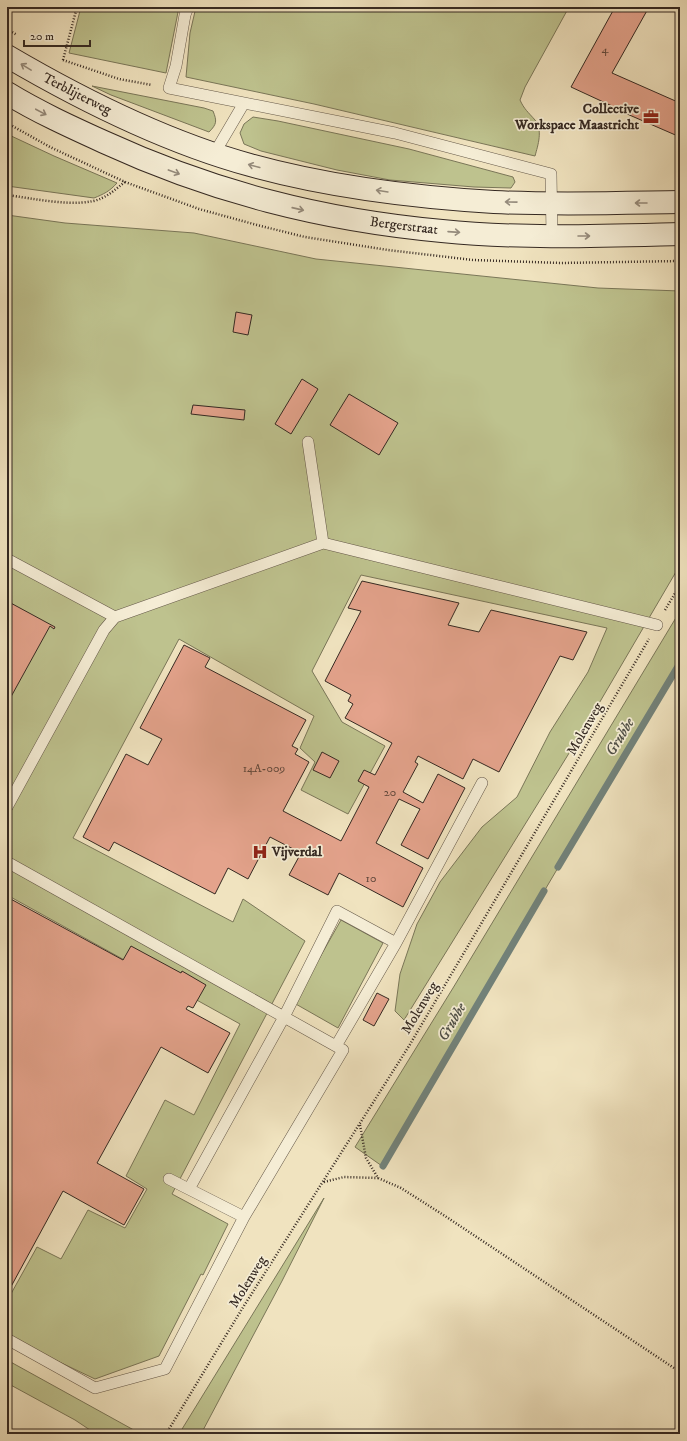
<svg xmlns="http://www.w3.org/2000/svg" width="687" height="1441" font-family="'IM FELL DW Pica',serif">
  <style>
    .green { fill: #bec28e; stroke: #7a7658 }
    .lines { fill: none; stroke-linecap: round; stroke-linejoin: round }
    .stream { stroke: #72827a; stroke-width: 7 }
    .building { fill: #e4a38c; stroke: #352922 }
    .lane-casing { stroke: #645849; stroke-width: 12 }
    .secondary-casing { stroke: #352922; stroke-width: 24 }
    .path { stroke: #352922; stroke-width: 2.5; stroke-dasharray: 1 2; stroke-linecap: butt }
    .lane { stroke: #f5edd5; stroke-width: 11 }
    .secondary { stroke: #f5edd5; stroke-width: 22 }
    .oneway { stroke: #958b7c }
    .labels { text-anchor: middle; dominant-baseline: central; stroke-width: 3.5; stroke-linejoin: round; paint-order: stroke }
    .number-label { font-size: 12px; fill: #61483c }
    .street-label { font-size: 14px; fill: #352922; stroke: #f5edd5 }
    .poi-label { font-size: 14px; font-weight: bold; fill: #352922; stroke: #f5edd5; text-anchor: end }
    .water-label { font-size: 15px; font-style: italic; fill: #4e4e46; stroke: #f5edd5 }
  </style>
  <rect width="100%" height="100%" fill="#f0e3bf"/>
  <filter id="stains"><feTurbulence type="fractalNoise" baseFrequency=".005" numOctaves="4"/><feColorMatrix values="0 0 0 0 .2 0 0 0 0 .09 0 0 0 0 .02 0 0 0 .5 -.17"/></filter>
  <radialGradient id="worn" r=".72"><stop offset=".6" stop-color="#630" stop-opacity="0"/><stop offset="1" stop-color="#630" stop-opacity=".3"/></radialGradient>
  <path class="green" d="M81,7H179L166,73L69,53Z
    M196,7H569L525,87L520,100C524,109 528,112 535,120C543,130 538,145 535,156L314,104L186,77L190,33Z
    M92,86L204,108L213,111C217,121 217,124 209,132L111,95Z
    M253,117L278,121L409,149L513,177L515,182L511,188L474,187L390,180L337,170L261,151L244,144L240,133L244,124Z
    M7,134L54,156L117,183C110,191 104,194 94,198L7,186Z
    M7,215L65,223L194,233L316,259L598,288L680,291V565L584,729L404,1020L395,1011L400,974L417,924L440,882L482,827L517,797L550,732L588,672L607,628L361,575L312,671L342,722L385,746L348,814L301,790L315,762L300,748L314,716L179,639L73,838L233,922L243,899L305,941L172,1194L228,1224L203,1275L201,1274L159,1356L95,1379L7,1337V1301L37,1247L61,1259L88,1210L125,1228L147,1189L126,1176L165,1100L194,1115L240,1024L7,895Z
    M680,611V661L382,1166L355,1147L453,988Z
    M341,920L383,943L338,1028L294,1003Z
    M324,1198L282,1281L201,1434H179Z
    M7,1360L141,1434H96L75,1420L7,1383Z"/>
  <g class="lines">
    <path class="stream" d="M558,867L680,663
      M383,1166L544,891"/>
  </g>
  <path class="building" d="M615,7H649L612,73L680,103V137L611,107L612,106L571,87Z
    M236,312L252,315L248,335L233,332Z
    M302,379L318,389L291,434L275,424Z
    M349,394L398,423L379,455L330,425Z
    M193,405L245,410L244,420L191,414Z
    M362,581L459,603L448,625L479,632L491,610L587,632L573,660L560,656L499,772L473,759L463,779L418,756L415,762L418,764L403,792L423,803L438,774L465,788L428,859L401,845L420,809L399,799L376,843L423,868L403,907L339,873L328,895L289,875L301,853L270,837L248,879L228,868L215,894L114,842L109,851L83,837L126,754L148,765L162,739L140,728L184,645L210,658L205,667L306,720L292,746L298,749L295,754L309,762L283,811L341,841L369,787L358,781L364,770L375,775L392,743L345,718L353,704L348,701L351,695L325,681L361,611L348,608Z
    M7,601L55,627L54,629L50,626L7,704Z
    M322,752L339,761L330,778L313,770Z
    M7,897L123,960L131,946L181,973L182,971L206,985L193,1008L188,1006L186,1009L230,1033L208,1073L161,1047L97,1163L144,1189L124,1225L63,1191L7,1294V1151L10,1145L7,1143Z
    M377,993L389,999L374,1026L363,1020Z
    M7,1428L16,1433L15,1434H7Z"/>
  <g class="lines">
    <defs>
      <path id="lane" d="M188,7L185,15L176,66L169,88L395,133L551,174L552,236
        M214,154L244,103
        M308,442L323,543
        M7,559L115,617
        M7,807L104,630L115,617L323,543L657,625
        M7,862L343,1050L244,1217
        M396,943L482,783
        M189,1189L284,1017L337,911L396,943L336,1046
        M7,1339L95,1388L165,1369L244,1217L169,1179"/>
      <path id="secondary" d="M7,56C82,100 166,142 250,165C329,187 412,197 494,202C555,205 618,203 680,202
        M7,93C38,112 71,127 104,142C213,192 322,220 442,231C521,239 601,236 680,234"/>
    </defs>
    <use href="#lane" class="lane-casing"/>
    <use href="#secondary" class="secondary-casing"/>
    <path class="path" d="M7,29L17,35
      M63,60L119,79L152,85
      M63,60L77,7
      M7,123L50,147L125,182L199,209L257,225L305,237L388,250L473,260L561,263L680,261
      M7,195C31,198 80,209 102,198C111,194 118,187 125,182
      M665,610L680,585
      M360,1125L366,1158L378,1178L401,1188L445,1216L680,1372
      M324,1182L344,1177L378,1178
      M166,1434L242,1309L409,1046L649,639"/>
    <use href="#lane" class="lane"/>
    <use href="#secondary" class="secondary"/>
  </g>
  <defs><path id="oneway-shaft" d="M-6 0H5M1.5-3L5.5 0L1.5 3" fill="none" stroke-width="1.6" stroke-linecap="round" stroke-linejoin="round"/></defs>
  <g class="oneway">
    <use href="#oneway-shaft" transform="translate(26 67) rotate(-149)"/>
    <use href="#oneway-shaft" transform="translate(41 112) rotate(28)"/>
    <use href="#oneway-shaft" transform="translate(254 166) rotate(-165)"/>
    <use href="#oneway-shaft" transform="translate(174 172) rotate(20)"/>
    <use href="#oneway-shaft" transform="translate(382 191) rotate(-171)"/>
    <use href="#oneway-shaft" transform="translate(511 202) rotate(-179)"/>
    <use href="#oneway-shaft" transform="translate(641 203) rotate(180)"/>
    <use href="#oneway-shaft" transform="translate(298 209) rotate(13)"/>
    <use href="#oneway-shaft" transform="translate(454 232) rotate(4)"/>
    <use href="#oneway-shaft" transform="translate(584 236)"/>
  </g>
  <defs>
    <symbol id="office-bare" viewBox="-9 -9 18 18"><path d="M-6-3h4V-5.5h4V-3h4V5H-6ZM-1-4.5V-3h2v-1.5ZM-6 0V1H6V0Z" fill="#8f2418" stroke="#f5edd5" stroke-width="2.5" paint-order="stroke"/></symbol>
    <symbol id="hospital-bare" viewBox="-9 -9 18 18"><path d="M-5-5h3v3.5h4V-5h3V5h-3V1.5h-4V5h-3Z" fill="#8f2418" stroke="#f5edd5" stroke-width="2.5" paint-order="stroke"/></symbol>
  </defs>
  <g fill-rule="evenodd">
    <use href="#office-bare" x="640" y="106" width="22" height="22"/>
    <use href="#hospital-bare" x="249" y="841" width="22" height="22"/>
  </g>
  <g class="labels">
    <g class="number-label">
      <text x="605" y="49">4</text>
      <text x="264" y="768">14A-009</text>
      <text x="390" y="792">20</text>
      <text x="371" y="878">10</text>
    </g>
    <g class="street-label">
      <text transform="translate(77 94) rotate(27)">Terblijterweg</text>
      <text transform="translate(404 226) rotate(7)">Bergerstraat</text>
      <text transform="translate(585 729) rotate(-60)">Molenweg</text>
      <text transform="translate(420 1008) rotate(-59)">Molenweg</text>
      <text transform="translate(248 1282) rotate(-58)">Molenweg</text>
    </g>
    <g class="poi-label">
      <text x="639" y="109">Collective<tspan x="639" dy="16">Workspace Maastricht</tspan></text>
      <text x="272" y="852" text-anchor="start">Vijverdal</text>
    </g>
    <g class="water-label">
      <text transform="translate(620 737) rotate(-59)">Grubbe</text>
      <text transform="translate(452 1022) rotate(-60)">Grubbe</text>
    </g>
  </g>
  <rect width="687" height="1441" fill="none" stroke="#f0e3bf" stroke-width="24"/>
  <rect x="8" y="8" width="671" height="1425" fill="none" stroke="#352922" stroke-width="2"/>
  <rect x="12" y="12" width="663" height="1417" fill="none" stroke="#352922"/>
  <path d="M24 40v6h66v-6" fill="none" stroke="#352922" stroke-width="2"/>
  <text x="30" y="40" font-size="12" fill="#352922" stroke="#f5edd5" stroke-width="3" paint-order="stroke">20 m</text>
  <rect width="100%" height="100%" filter="url(#stains)"/>
  <rect width="100%" height="100%" fill="url(#worn)"/>
</svg>
